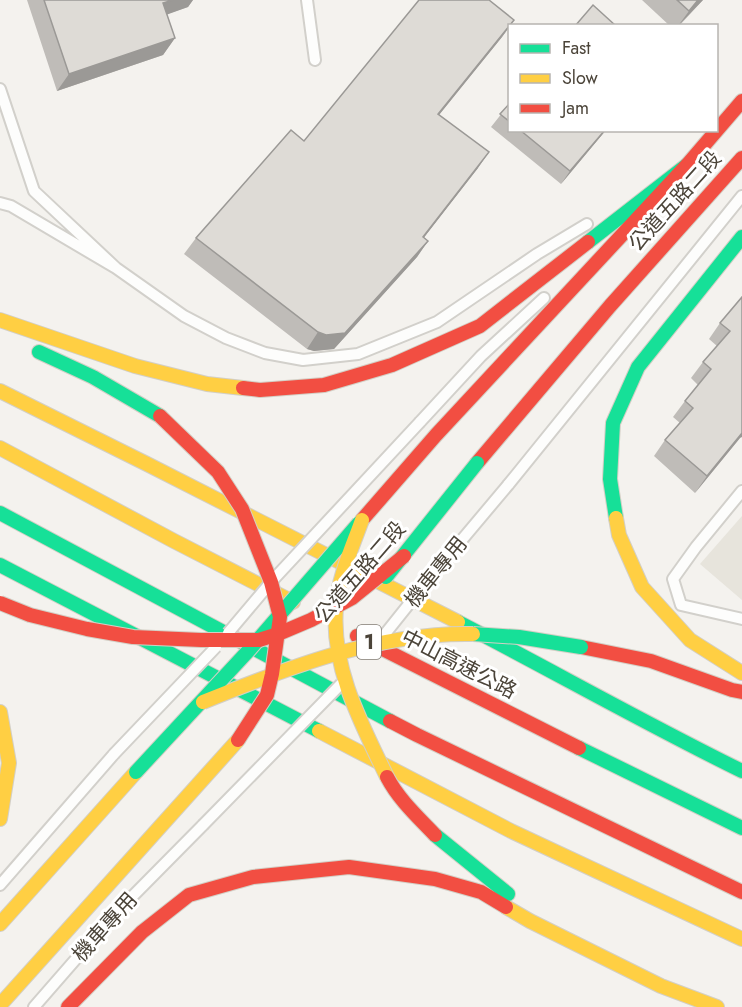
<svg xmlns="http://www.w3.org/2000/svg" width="742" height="1007" font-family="Jost,'Noto Sans TC',sans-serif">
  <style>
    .residential { fill: #e7e4dc }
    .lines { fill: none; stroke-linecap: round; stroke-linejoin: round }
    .lane-casing { stroke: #d2d0cb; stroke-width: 14 }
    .fast-casing { stroke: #d3cfc5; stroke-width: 16 }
    .slow-casing { stroke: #d3cfc5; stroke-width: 16 }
    .jam-casing { stroke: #d3cfc5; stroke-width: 16 }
    .lane { stroke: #fdfdfc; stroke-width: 10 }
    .fast { stroke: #16e098; stroke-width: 14 }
    .slow { stroke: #ffcf43; stroke-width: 14 }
    .jam { stroke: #f24e42; stroke-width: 14 }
    .lane-bridge-casing { stroke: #d2d0cb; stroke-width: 14; stroke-linecap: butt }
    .fast-bridge-casing { stroke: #d3cfc5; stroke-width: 16; stroke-linecap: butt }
    .slow-bridge-casing { stroke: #d3cfc5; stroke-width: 16; stroke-linecap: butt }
    .jam-bridge-casing { stroke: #d3cfc5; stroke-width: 16; stroke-linecap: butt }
    .lane-bridge { stroke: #fdfdfc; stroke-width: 10 }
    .fast-bridge { stroke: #16e098; stroke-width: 14 }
    .slow-bridge { stroke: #ffcf43; stroke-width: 14 }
    .jam-bridge { stroke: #f24e42; stroke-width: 14 }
    .wall { fill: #bfbcb8 }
    .shaded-wall { fill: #9b9996 }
    .building { fill: #dedbd6; stroke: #9b9996; stroke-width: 1.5 }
    .labels { text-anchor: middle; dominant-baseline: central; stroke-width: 6; stroke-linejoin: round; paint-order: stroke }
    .shield { fill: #fff; stroke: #817c74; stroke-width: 1.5 }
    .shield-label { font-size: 20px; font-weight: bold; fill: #4b4439 }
    .street-label { font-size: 21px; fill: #4b4439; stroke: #fff }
  </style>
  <rect width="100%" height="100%" fill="#f4f2ee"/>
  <path class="residential" d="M742,516V600L700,564Z"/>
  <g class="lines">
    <defs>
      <path id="lane" d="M307,0L315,60
        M0,89L34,191L116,268L11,206L0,203
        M116,268L184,316L226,338L265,353L303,360L358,354L437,322L537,254L587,224
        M420,422L481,356L544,298
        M508,485L742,196
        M742,491L696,547L673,579L681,605L742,619
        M0,885L114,754
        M34,1007L116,913L203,825"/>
      <path id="fast" d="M588,242L687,165
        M39,352L93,377L160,416
        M0,513L390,721
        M616,518L610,479L613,423L638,367L742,237
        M0,565L319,731
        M458,622C553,671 646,724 742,771
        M579,748L742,828
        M435,835L508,894"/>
      <path id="slow" d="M0,320L135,366L207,384L243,388
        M0,391L147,464L458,622
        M0,448L174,541L293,602
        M616,518L619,535L642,587L690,640L742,673
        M0,712L9,763L0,819
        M319,731L511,831L742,939
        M506,907L530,921L661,986L717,1007
        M0,924L136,772
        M0,1005L238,740"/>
      <path id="jam" d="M243,388L260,390L324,385L392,365L480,326L588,242
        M477,463L610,306L742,158
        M362,520L436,435L687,165L742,101
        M357,636L579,748
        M581,647L651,661L732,690L742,692
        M390,721L417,735L742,892
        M68,1007L142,932L189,895L253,877L349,867L435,879L481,892L506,907"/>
    </defs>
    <use href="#lane" class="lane-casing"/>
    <use href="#fast" class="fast-casing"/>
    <use href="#slow" class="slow-casing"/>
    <use href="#jam" class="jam-casing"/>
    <use href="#lane" class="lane"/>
    <use href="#fast" class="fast"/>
    <use href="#slow" class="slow"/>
    <use href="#jam" class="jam"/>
    <defs>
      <path id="lane-bridge" d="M228,633L271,582L420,422
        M385,634L429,579L508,485
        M114,754L216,647
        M203,825L341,684"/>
      <path id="fast-bridge" d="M386,577L477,463
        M473,634L519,637L581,647
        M136,772L250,649L359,523"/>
      <path id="slow-bridge" d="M362,520C352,548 338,578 336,608C331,668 362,725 387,777
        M203,702C289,667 379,632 473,634"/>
      <path id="jam-bridge" d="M160,416L218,472L242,509L271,582L280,617L272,674L267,695L238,740
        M0,603L30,615L87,629L133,637L201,640H259L278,634L311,620L352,598L404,556
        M387,777C399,800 418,817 435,835"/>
    </defs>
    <use href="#lane-bridge" class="lane-bridge-casing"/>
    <use href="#fast-bridge" class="fast-bridge-casing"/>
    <use href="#slow-bridge" class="slow-bridge-casing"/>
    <use href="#jam-bridge" class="jam-bridge-casing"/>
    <use href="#lane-bridge" class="lane-bridge"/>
    <use href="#fast-bridge" class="fast-bridge"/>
    <use href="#slow-bridge" class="slow-bridge"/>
    <use href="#jam-bridge" class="jam-bridge"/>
  </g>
  <path class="wall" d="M27,0H193L188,7L167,14L175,38L163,55L57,91Z
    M642,0H703L679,26H670Z
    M514,20L510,26L502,37L439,115L478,168L424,237L428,241L417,257L334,349L314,351L307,349L184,254L196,238L304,141Z
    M510,103V130H606L561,184L491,127Z
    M742,297L740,438L695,493L654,456L665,440L680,423L673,417L685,401L698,385L691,378L703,362L717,346L709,339L720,323Z"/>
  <path class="shaded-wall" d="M173,0H193L188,7L152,20L163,3Z
    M698,0H703L678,26L689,11Z
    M510,26L502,37L426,131L438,114Z
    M175,38L163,55L57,91L69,74Z
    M605,130H606L561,184L570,171Z
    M489,152L478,168L412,253L423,237Z
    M428,241L417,257L334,349L314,351L307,349L318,332Z
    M742,433V437L740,438L695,493L707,476Z"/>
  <path class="building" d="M44,0H173L163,3L175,38L69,74Z
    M419,0H489L514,20L438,114L489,152L423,237L428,241L345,333L326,335L318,332L196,238L291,130L304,141Z
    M677,0H698L689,11Z
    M593,5L616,26H575Z
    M510,103V122L500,114Z
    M520,130H605L570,171Z
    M742,297V433L707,476L665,440L693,408L685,401L711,369L703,362L730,331L720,323Z"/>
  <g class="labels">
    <rect class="shield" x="357" y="625" width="24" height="34" rx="4.5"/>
    <g class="shield-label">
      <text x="369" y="642">1</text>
    </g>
    <g class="street-label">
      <text transform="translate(675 201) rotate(-48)">公道五路二段</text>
      <text transform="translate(360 572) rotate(-49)">公道五路二段</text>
      <text transform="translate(436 572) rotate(-51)">機車專用</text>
      <text transform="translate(459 664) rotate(27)">中山高速公路</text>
      <text transform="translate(105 927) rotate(-48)">機車專用</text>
    </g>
  </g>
  <rect x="508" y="24" width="210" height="108" fill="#ffffff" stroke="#b7b4b0" stroke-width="1.5"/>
  <rect x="520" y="44" width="30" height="9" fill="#16e098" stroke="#b7b4b0" stroke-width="1.5"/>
  <text x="562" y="54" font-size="18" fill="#4b4439">Fast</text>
  <rect x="520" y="74" width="30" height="9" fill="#ffcf43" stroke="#b7b4b0" stroke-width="1.5"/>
  <text x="562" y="84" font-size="18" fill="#4b4439">Slow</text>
  <rect x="520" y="104" width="30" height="9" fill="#f24e42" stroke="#b7b4b0" stroke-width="1.5"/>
  <text x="562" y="114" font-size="18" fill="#4b4439">Jam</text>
</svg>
